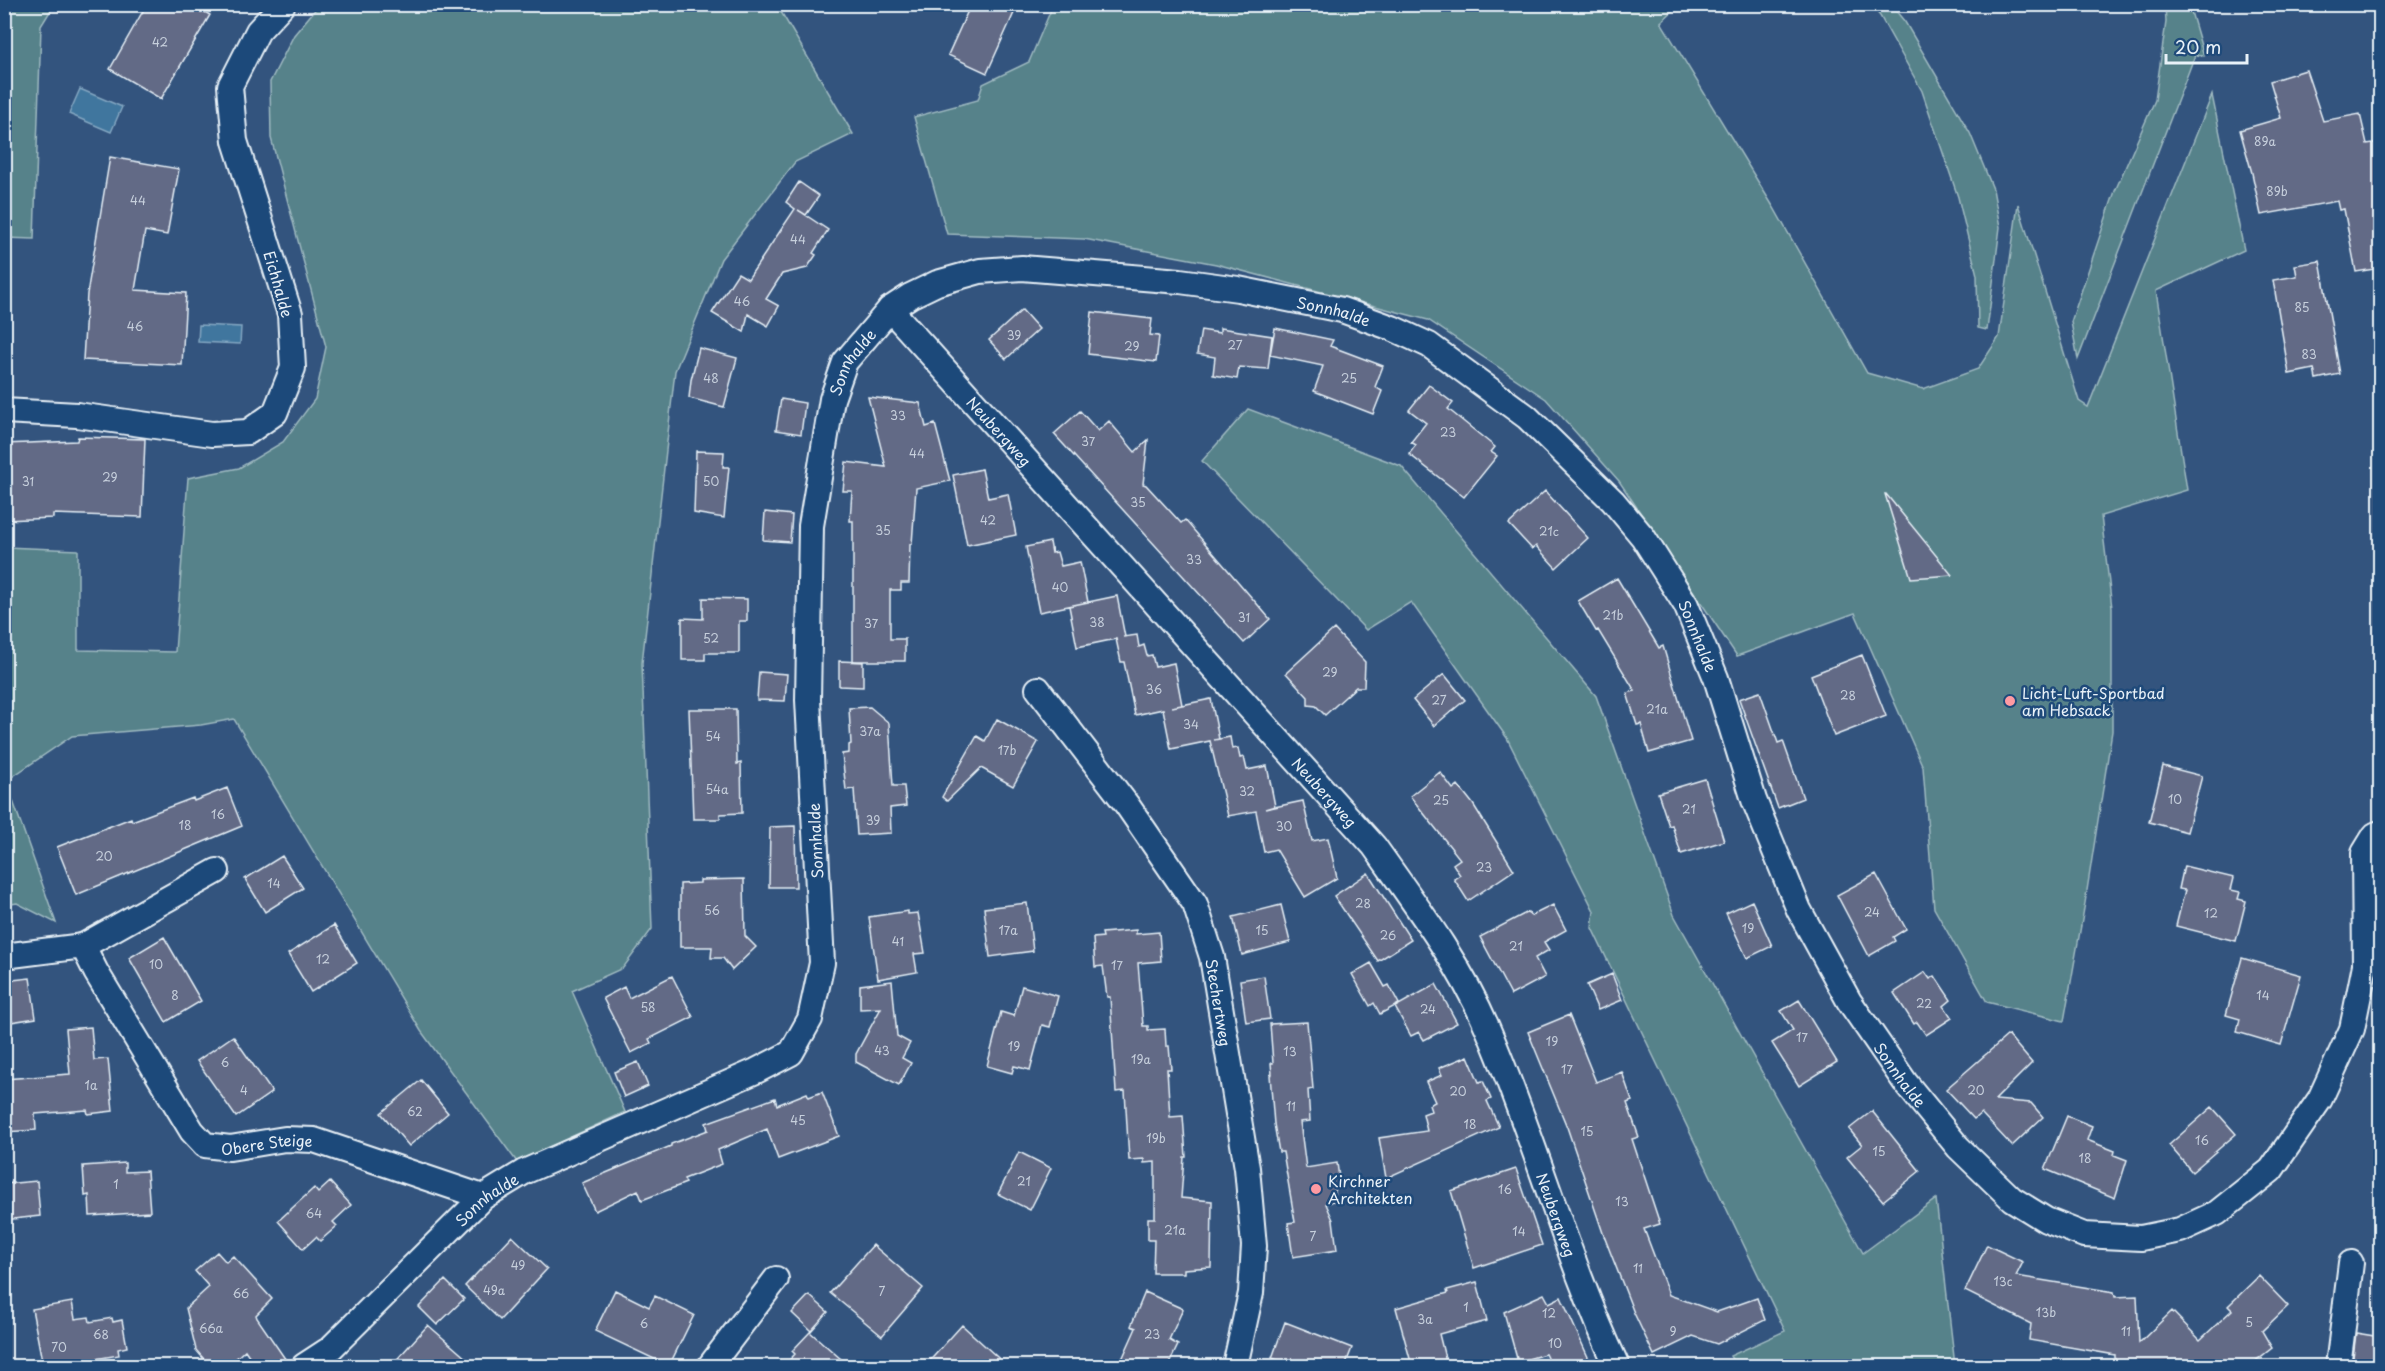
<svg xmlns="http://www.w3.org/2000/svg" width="2385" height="1371" font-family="'Playpen Sans',sans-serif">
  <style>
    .green { fill: #56828a; stroke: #9fbac1; stroke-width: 1.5 }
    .water { fill: #41769e; stroke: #84a7c2; stroke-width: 1.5 }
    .building { fill: #626a86; stroke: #e8f1f8; stroke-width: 1.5 }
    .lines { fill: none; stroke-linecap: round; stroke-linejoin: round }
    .street-casing { stroke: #e8f1f8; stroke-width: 28 }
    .street { stroke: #1f4a7a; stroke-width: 24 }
    .poi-dot { fill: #ff9aa2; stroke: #1f4a7a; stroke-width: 2 }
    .labels { text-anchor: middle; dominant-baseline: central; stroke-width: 5; stroke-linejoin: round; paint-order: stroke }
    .number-label { font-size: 12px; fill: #c6cfdc }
    .street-label { font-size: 15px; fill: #e8f1f8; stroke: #1f4a7a }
    .poi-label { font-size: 15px; fill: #e8f1f8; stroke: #1f4a7a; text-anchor: start }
  </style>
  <rect width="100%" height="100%" fill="#33547e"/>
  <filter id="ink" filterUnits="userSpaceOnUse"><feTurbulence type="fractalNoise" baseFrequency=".0167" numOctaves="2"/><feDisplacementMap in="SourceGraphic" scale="12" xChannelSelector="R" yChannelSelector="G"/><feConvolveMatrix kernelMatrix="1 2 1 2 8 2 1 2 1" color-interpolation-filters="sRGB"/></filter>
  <g filter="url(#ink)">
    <path class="green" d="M5,4L54,5L41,26L34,239L5,238Z
      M319,5H777L853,134L795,162L721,259L675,371L642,663L652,929L623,968L572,991L625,1112L517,1162L421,1031L234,719L201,725L72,736L6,781L56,923L17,903L5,905V547L78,550V650L175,652L188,478L239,468L283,442L315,399L326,347L271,138L270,82L294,35Z
      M1053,5H1679L1661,22L1774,208L1867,373L1923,389L1978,369L1999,337L2018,204L2079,401L2088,407L2212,95L2244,250L2156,291L2187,490L2101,516L2112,608V731L2085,903L2064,1021L1987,1002L1934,908L1923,767L1855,613L1737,656L1619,481L1546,399L1428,320L1216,264L1084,239L947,234L914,117L978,100L983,84L1029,62Z
      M1871,5H1891L1905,22L1970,133L1993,189L2000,227L1987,330L1978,328L1977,275L1958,197L1922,91L1880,16Z
      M2165,5H2189L2204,56L2195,55L2078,359L2071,322L2115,191L2155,100L2166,22Z
      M1248,409L1401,466L1596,696L1674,915L1863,1253L1936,1199L1955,1366H1736L1730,1356L1785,1331L1592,928L1594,911L1507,738L1411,602L1366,630L1202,461Z"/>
    <path class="water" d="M80,89L122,107L111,132L69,114Z
      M199,325L241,327L240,344L198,342Z"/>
    <path class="building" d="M147,4H191L210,15L161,99L110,69Z
      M971,4H1018L987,73L948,55Z
      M2306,70L2323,121L2360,114L2367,144L2380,142V268L2356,272L2344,209L2339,210L2337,201L2261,215L2252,173L2240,130L2281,118L2270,81Z
      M110,157L179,169L167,235L145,231L135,290L186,293L182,365L83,360L87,294Z
      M799,182L819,196L806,215L798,210L828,230L813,253L816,255L807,268L782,274L766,299L779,306L768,326L748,314L744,332L712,313L738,273L748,279L795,209L786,202Z
      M2320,261L2340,374L2316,379L2314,369L2289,374L2273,280L2297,276L2295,265Z
      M1022,310L1039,329L1006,359L989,340Z
      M1092,312L1152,319L1150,335L1159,336L1156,362L1088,354Z
      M1220,328L1272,336L1268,369L1239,367L1237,379L1213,375L1215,357L1197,354L1201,330L1220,333Z
      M1275,328L1333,340L1330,346L1383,366L1375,387L1382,391L1373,414L1314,391L1323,366L1270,355Z
      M699,348L737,358L724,407L689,398L691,380Z
      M1429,385L1453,403L1448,409L1495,447L1491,452L1497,456L1464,497L1409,454L1416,445L1411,442L1426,423L1409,410Z
      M868,397L920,403L926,427L935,424L950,481L916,488L912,544H910L909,583H901V590H890V639H905V661H853V521H850L852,491H843L846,462L886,467Z
      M781,399L805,403L801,434L776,430Z
      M1080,411L1098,431L1109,421L1135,452L1148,440L1143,484L1146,485L1181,523L1185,520L1270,619L1244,643L1054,434Z
      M78,437L145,439L142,517L53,514V518L4,520V444L77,441Z
      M696,451L724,452L723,467H729L724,518L694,513Z
      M982,469L988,498L1008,494L1016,535L967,545L953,475Z
      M1545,491L1588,538L1556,568L1536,546L1532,549L1509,524Z
      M1885,494H1886L1952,575L1911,578Z
      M765,512L792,515L790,542L763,540Z
      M1050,542L1052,553L1057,552L1061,566L1080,562L1088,602L1039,612L1026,547Z
      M1617,578L1659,648L1663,646L1691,741L1649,753L1641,724L1637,725L1627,693L1635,691L1598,630L1596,631L1578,601Z
      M1117,596L1125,637H1123L1137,635L1139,647L1144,645L1147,656L1152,655L1155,667L1174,663L1182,705L1172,707L1211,699L1219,739L1214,740L1230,737L1232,749L1238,748L1240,758L1244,757L1247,770L1267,766L1275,806L1265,809L1303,801L1312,841L1328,838L1337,878L1305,897L1276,849L1264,852L1256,811L1228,816L1210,741L1171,749L1163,709L1135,715L1124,662H1121L1116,639L1077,647L1069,606Z
      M703,598L747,599V621H739V653H705V660H682V618L703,619Z
      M1334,629L1365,662L1364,687H1356L1325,715L1316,706L1308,705V697L1286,673Z
      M1862,655L1886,716L1834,736L1811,675Z
      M839,661L863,662V687L839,686Z
      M759,672L787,674L785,701L757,700Z
      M1444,674L1465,700L1434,726L1413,700Z
      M1760,692L1778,743L1783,741L1803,798L1778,808L1739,699Z
      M870,707L889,723L893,786H904L906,806L890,808L891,833L857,835L854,789L846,790L842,754L849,753V745L851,744L849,708Z
      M689,709H736L737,764L741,763L742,813L720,814V819H693Z
      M997,719L1038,742L1013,786L981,768L947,801L942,797L977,736L985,741Z
      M2163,766L2202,776L2187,832L2149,822Z
      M1440,772L1453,789L1458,785L1473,804L1514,870L1468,901L1454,879L1460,875L1453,864L1460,859L1410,796Z
      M1705,779L1724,841L1681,854L1672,825L1669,826L1658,793Z
      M227,788L242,826L76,895L57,847L131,818L132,821L193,798L194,801Z
      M795,826L796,887H769L770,827Z
      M282,856L303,888L265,912L245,879Z
      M2184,866L2234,878L2231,890L2240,892L2238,899L2246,901L2236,941L2176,926L2185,890L2179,889Z
      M1368,873L1411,940L1378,961L1334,896Z
      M1876,874L1906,929L1893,937L1895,941L1869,956L1837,895Z
      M744,879L745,936L756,947L732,970L723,958H711L712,947H680V884L700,883V880Z
      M1752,901L1772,946L1747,958L1726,913Z
      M1027,903L1033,951L990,957L984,908Z
      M1281,905L1290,942L1242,955L1233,917Z
      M1553,905L1566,930L1544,942L1549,950L1535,958L1545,977L1511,995L1480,937L1528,912L1531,916Z
      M908,911V914L918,913L925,953L914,954L917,972L878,979L869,917Z
      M334,925L357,963L311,992L288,954Z
      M1136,930V934L1159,932L1161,961L1138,963L1143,1026H1148V1030L1165,1029L1166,1046H1169L1171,1069H1167L1170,1117L1183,1116L1186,1157H1184L1181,1198L1212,1201L1211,1267L1184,1269V1273H1153L1154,1240H1148V1218H1155V1162L1144,1163V1159L1129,1160L1125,1091L1116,1092L1110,997H1107L1103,966L1095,967L1093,938L1103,937L1102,933Z
      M164,937L201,1001L166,1022L129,958Z
      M2242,958L2301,975L2281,1045L2237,1032L2240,1019L2226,1015Z
      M1371,963L1385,987L1389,985L1399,1004L1380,1014L1374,1003L1370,1006L1352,974Z
      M1925,972L1930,979L1935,976L1951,1000L1944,1006L1952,1018L1926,1035L1917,1022L1914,1024L1894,993Z
      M1612,974L1622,1000L1598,1010L1587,985Z
      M672,976L693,1017L649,1039L651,1043L631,1053L603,998L624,987L629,998Z
      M1264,976L1270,1019L1246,1022L1240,980Z
      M30,978L36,1018L4,1023V981Z
      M892,981L897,1036L910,1043L902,1058L911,1063L899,1085L856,1062V1054L881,1008L860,1009V985Z
      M1436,984L1457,1023L1424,1040L1419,1032L1411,1036L1395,1007Z
      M1022,986L1058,996L1050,1027L1042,1025L1030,1070L1014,1066L1012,1073L987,1066L1001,1012L1014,1016Z
      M1799,1000L1837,1062L1799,1086L1772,1043L1793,1030L1781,1011Z
      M1569,1015L1596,1082L1622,1072L1632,1101L1627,1103L1639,1137L1632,1139L1660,1224L1644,1229L1669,1295L1717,1312L1757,1298L1765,1320L1717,1344L1693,1336L1654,1355L1634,1313L1604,1236L1567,1127L1528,1032Z
      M1307,1022L1313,1089L1308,1090L1310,1121L1300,1122L1306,1168L1337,1163L1340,1185L1334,1187L1336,1200L1326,1204L1333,1220L1337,1250L1293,1257L1288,1223L1295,1222L1283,1152H1279L1274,1124L1270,1075L1272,1074L1271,1063H1273L1270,1024Z
      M91,1027L94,1060L108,1059L113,1111L88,1114L87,1110L35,1114L36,1130L4,1132V1079L70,1074L66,1029Z
      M2008,1035L2032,1063L1995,1100L2031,1103L2043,1117L2012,1146L1981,1113L1974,1119L1946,1089Z
      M233,1036L272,1092L236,1117L197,1061Z
      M1468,1056L1479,1082L1483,1081L1491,1099L1487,1101L1499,1127L1386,1178L1379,1138L1427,1131L1423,1114L1431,1111L1429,1105L1435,1102L1426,1082L1442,1075L1439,1068Z
      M638,1062L648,1086L624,1097L614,1072Z
      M421,1080L448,1113L409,1146L381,1113Z
      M822,1092L839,1136L778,1159L767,1129L718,1150L722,1164L684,1179L686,1183L642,1200L638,1190L595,1211L582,1183L671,1146V1144L708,1130L706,1123L775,1098L777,1105L807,1093L809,1097Z
      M2212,1107L2236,1134L2192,1172L2169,1145Z
      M1872,1111L1920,1171L1883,1201L1847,1157L1862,1145L1849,1129Z
      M2067,1116L2092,1126L2087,1140L2115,1151L2114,1155L2127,1160L2115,1198L2045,1169Z
      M1019,1152L1051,1168L1030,1210L998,1194Z
      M125,1163V1172L147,1171L150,1212L90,1216L89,1195L85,1196L83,1166Z
      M1516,1169L1542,1245L1474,1268L1451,1191Z
      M37,1181L40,1216L4,1220V1184Z
      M330,1182L351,1205L333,1222L337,1226L320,1241L316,1237L303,1249L278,1221L314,1188L318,1193Z
      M512,1236L547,1269L500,1320L465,1286Z
      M873,1245L923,1288L882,1336L830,1293Z
      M1987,1245L2023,1262L2016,1276L2114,1292L2115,1297L2137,1296L2139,1343L2172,1311L2200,1340L2232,1310L2228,1306L2259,1276L2288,1306L2262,1331L2272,1348L2249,1366H2115L2119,1362H2115V1355L2029,1340L2031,1324L1965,1291Z
      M217,1252L226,1262L233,1256L272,1299L256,1315L257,1318L290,1366H256L245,1350L230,1364L209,1365L196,1350L186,1308L209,1287L195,1271Z
      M445,1280L464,1299L437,1325L419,1307Z
      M1477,1282L1487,1321L1439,1334L1447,1366H1412L1396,1308L1448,1293L1447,1290Z
      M615,1290L649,1307L655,1296L694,1315L669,1366L595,1331Z
      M1145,1292L1183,1309L1169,1340L1178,1345L1168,1366H1119L1136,1328L1131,1326Z
      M1544,1294L1549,1303L1561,1297L1592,1366H1551L1545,1354L1518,1362L1504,1312Z
      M809,1295L828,1312L811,1331L792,1313Z
      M72,1302L75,1319L89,1317L90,1322L112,1318L113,1322L122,1320L127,1347L118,1349L119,1355L66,1364V1366H43L32,1309Z
      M1285,1322L1352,1348L1345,1366H1294L1272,1358Z
      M428,1325L475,1366H391Z
      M962,1325L1007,1366H925Z
      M810,1332L849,1366H784L795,1354L792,1351Z
      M2356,1333L2380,1337V1366H2352Z"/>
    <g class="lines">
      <defs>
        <g id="street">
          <path id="s1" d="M890,309L1374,846C1415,904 1459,962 1487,1027C1535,1138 1566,1257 1617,1366"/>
          <path d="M4,411L77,415L212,434L248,432L275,413L293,368L290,314L235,141L230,86L258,31L283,4"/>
          <path id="s2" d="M1038,689L1127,805L1195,904L1212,957L1247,1168L1254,1246L1251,1293L1235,1366"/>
          <path d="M83,946L217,871"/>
          <path id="s3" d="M4,956L83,946L96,972L192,1131L205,1145L230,1148L285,1139L314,1140L483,1197"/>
          <path id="s4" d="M304,1366L330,1349L483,1197L524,1172L756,1071L791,1053L810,1019L822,963L808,700L811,526L832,399L845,362L890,309L910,296L937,283L980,271L1022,268L1180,281L1238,289L1342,310L1392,328L1429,345L1527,417L1613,501L1643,537L1686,605L1716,678L1754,800L1799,910L1849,1001L1905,1082L1958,1147L2012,1199L2046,1220L2084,1235L2141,1238L2180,1230L2217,1213L2271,1170L2320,1099L2352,1029L2365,965L2364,853L2375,835L2380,833"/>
          <path d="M710,1366L776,1279"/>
          <path d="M2338,1366L2351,1263"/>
        </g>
      </defs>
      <use href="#street" class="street-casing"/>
      <use href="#street" class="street"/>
    </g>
  </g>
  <g class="poi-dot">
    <circle cx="2010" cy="701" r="6"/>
    <circle cx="1316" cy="1189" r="6"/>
  </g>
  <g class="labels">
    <g class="number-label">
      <text x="160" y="42">42</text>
      <text x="2265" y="141">89a</text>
      <text x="2277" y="191">89b</text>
      <text x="138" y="200">44</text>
      <text x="798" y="239">44</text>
      <text x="742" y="301">46</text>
      <text x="2302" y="307">85</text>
      <text x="135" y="326">46</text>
      <text x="1014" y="335">39</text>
      <text x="1235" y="345">27</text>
      <text x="1132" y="346">29</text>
      <text x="2309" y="354">83</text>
      <text x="711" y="378">48</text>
      <text x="1349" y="378">25</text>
      <text x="898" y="415">33</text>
      <text x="1448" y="432">23</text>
      <text x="1088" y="441">37</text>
      <text x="917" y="453">44</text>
      <text x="110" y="477">29</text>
      <text x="28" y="481">31</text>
      <text x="711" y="481">50</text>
      <text x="1138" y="502">35</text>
      <text x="988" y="520">42</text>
      <text x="883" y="530">35</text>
      <text x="1549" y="531">21c</text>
      <text x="1194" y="559">33</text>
      <text x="1060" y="587">40</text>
      <text x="1613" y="615">21b</text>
      <text x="1244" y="617">31</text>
      <text x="1097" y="622">38</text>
      <text x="871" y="623">37</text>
      <text x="711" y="638">52</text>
      <text x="1330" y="672">29</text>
      <text x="1154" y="689">36</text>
      <text x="1848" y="695">28</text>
      <text x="1439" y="700">27</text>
      <text x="1657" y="709">21a</text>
      <text x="1191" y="724">34</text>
      <text x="870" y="731">37a</text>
      <text x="713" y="736">54</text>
      <text x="1007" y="750">17b</text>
      <text x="717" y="789">54a</text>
      <text x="1247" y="791">32</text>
      <text x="2175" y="799">10</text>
      <text x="1441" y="800">25</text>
      <text x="1689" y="809">21</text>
      <text x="218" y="814">16</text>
      <text x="873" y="820">39</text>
      <text x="185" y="825">18</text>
      <text x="1284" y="826">30</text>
      <text x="104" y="856">20</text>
      <text x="1484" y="867">23</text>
      <text x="274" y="883">14</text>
      <text x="1363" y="903">28</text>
      <text x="712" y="910">56</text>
      <text x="1872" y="912">24</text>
      <text x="2211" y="913">12</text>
      <text x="1748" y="928">19</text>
      <text x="1008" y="930">17a</text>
      <text x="1262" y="930">15</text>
      <text x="1388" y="935">26</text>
      <text x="898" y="941">41</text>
      <text x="1516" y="946">21</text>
      <text x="323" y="959">12</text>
      <text x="156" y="964">10</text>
      <text x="1117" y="965">17</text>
      <text x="175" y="995">8</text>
      <text x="2263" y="995">14</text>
      <text x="1924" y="1003">22</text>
      <text x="648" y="1007">58</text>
      <text x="1428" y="1009">24</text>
      <text x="1802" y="1037">17</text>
      <text x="1552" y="1041">19</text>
      <text x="1014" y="1046">19</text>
      <text x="882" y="1050">43</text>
      <text x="1290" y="1051">13</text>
      <text x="1141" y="1059">19a</text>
      <text x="225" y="1062">6</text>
      <text x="1567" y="1069">17</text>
      <text x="91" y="1085">1a</text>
      <text x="244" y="1090">4</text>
      <text x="1976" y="1090">20</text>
      <text x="1458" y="1091">20</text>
      <text x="1291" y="1106">11</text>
      <text x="415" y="1111">62</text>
      <text x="798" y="1120">45</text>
      <text x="1470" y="1124">18</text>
      <text x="1587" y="1131">15</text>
      <text x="1156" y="1138">19b</text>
      <text x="2202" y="1140">16</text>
      <text x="1879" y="1151">15</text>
      <text x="2085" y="1158">18</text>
      <text x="1024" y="1181">21</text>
      <text x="116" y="1184">1</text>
      <text x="1505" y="1189">16</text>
      <text x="1622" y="1201">13</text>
      <text x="314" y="1213">64</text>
      <text x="1175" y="1230">21a</text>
      <text x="1519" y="1231">14</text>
      <text x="1313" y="1236">7</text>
      <text x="518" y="1265">49</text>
      <text x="1638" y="1268">11</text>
      <text x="2003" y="1281">13c</text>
      <text x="494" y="1290">49a</text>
      <text x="882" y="1291">7</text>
      <text x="241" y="1293">66</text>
      <text x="1466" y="1307">1</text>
      <text x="2046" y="1312">13b</text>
      <text x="1549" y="1313">12</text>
      <text x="1425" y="1319">3a</text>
      <text x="2249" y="1322">5</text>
      <text x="644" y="1323">6</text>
      <text x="211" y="1328">66a</text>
      <text x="1673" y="1331">9</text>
      <text x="2126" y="1331">11</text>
      <text x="101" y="1334">68</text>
      <text x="1152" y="1334">23</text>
      <text x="1555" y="1343">10</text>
      <text x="59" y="1347">70</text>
    </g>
    <g class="street-label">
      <text transform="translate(279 284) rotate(74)">Eichhalde</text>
      <text stroke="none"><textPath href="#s4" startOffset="1814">Sonnhalde</textPath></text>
      <text stroke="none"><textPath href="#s4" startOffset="1292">Sonnhalde</textPath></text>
      <text stroke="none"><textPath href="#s1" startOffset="164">Neubergweg</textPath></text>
      <text stroke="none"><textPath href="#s4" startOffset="2318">Sonnhalde</textPath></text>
      <text stroke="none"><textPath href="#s1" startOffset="650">Neubergweg</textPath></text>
      <text transform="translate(815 841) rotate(-93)">Sonnhalde</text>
      <text stroke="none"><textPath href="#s2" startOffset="368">Stechertweg</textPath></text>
      <text stroke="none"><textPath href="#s4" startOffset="2804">Sonnhalde</textPath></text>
      <text stroke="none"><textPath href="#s3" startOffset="376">Obere Steige</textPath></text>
      <text stroke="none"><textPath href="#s4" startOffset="248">Sonnhalde</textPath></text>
      <text stroke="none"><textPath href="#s1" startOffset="1137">Neubergweg</textPath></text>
    </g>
    <g class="poi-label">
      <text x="2022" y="692">Licht-Luft-Sportbad<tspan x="2022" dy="17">am Hebsack</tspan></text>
      <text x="1328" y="1180">Kirchner<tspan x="1328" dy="17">Architekten</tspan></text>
    </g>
  </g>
  <rect width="2385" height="1371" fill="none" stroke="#1f4a7a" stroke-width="24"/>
  <rect x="12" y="12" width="2361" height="1347" fill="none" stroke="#e8f1f8" stroke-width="2" filter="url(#ink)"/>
  <path d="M2166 54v9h81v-9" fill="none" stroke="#e8f1f8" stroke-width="3"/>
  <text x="2175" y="54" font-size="18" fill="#e8f1f8" stroke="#1f4a7a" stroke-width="4.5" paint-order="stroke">20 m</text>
</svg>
